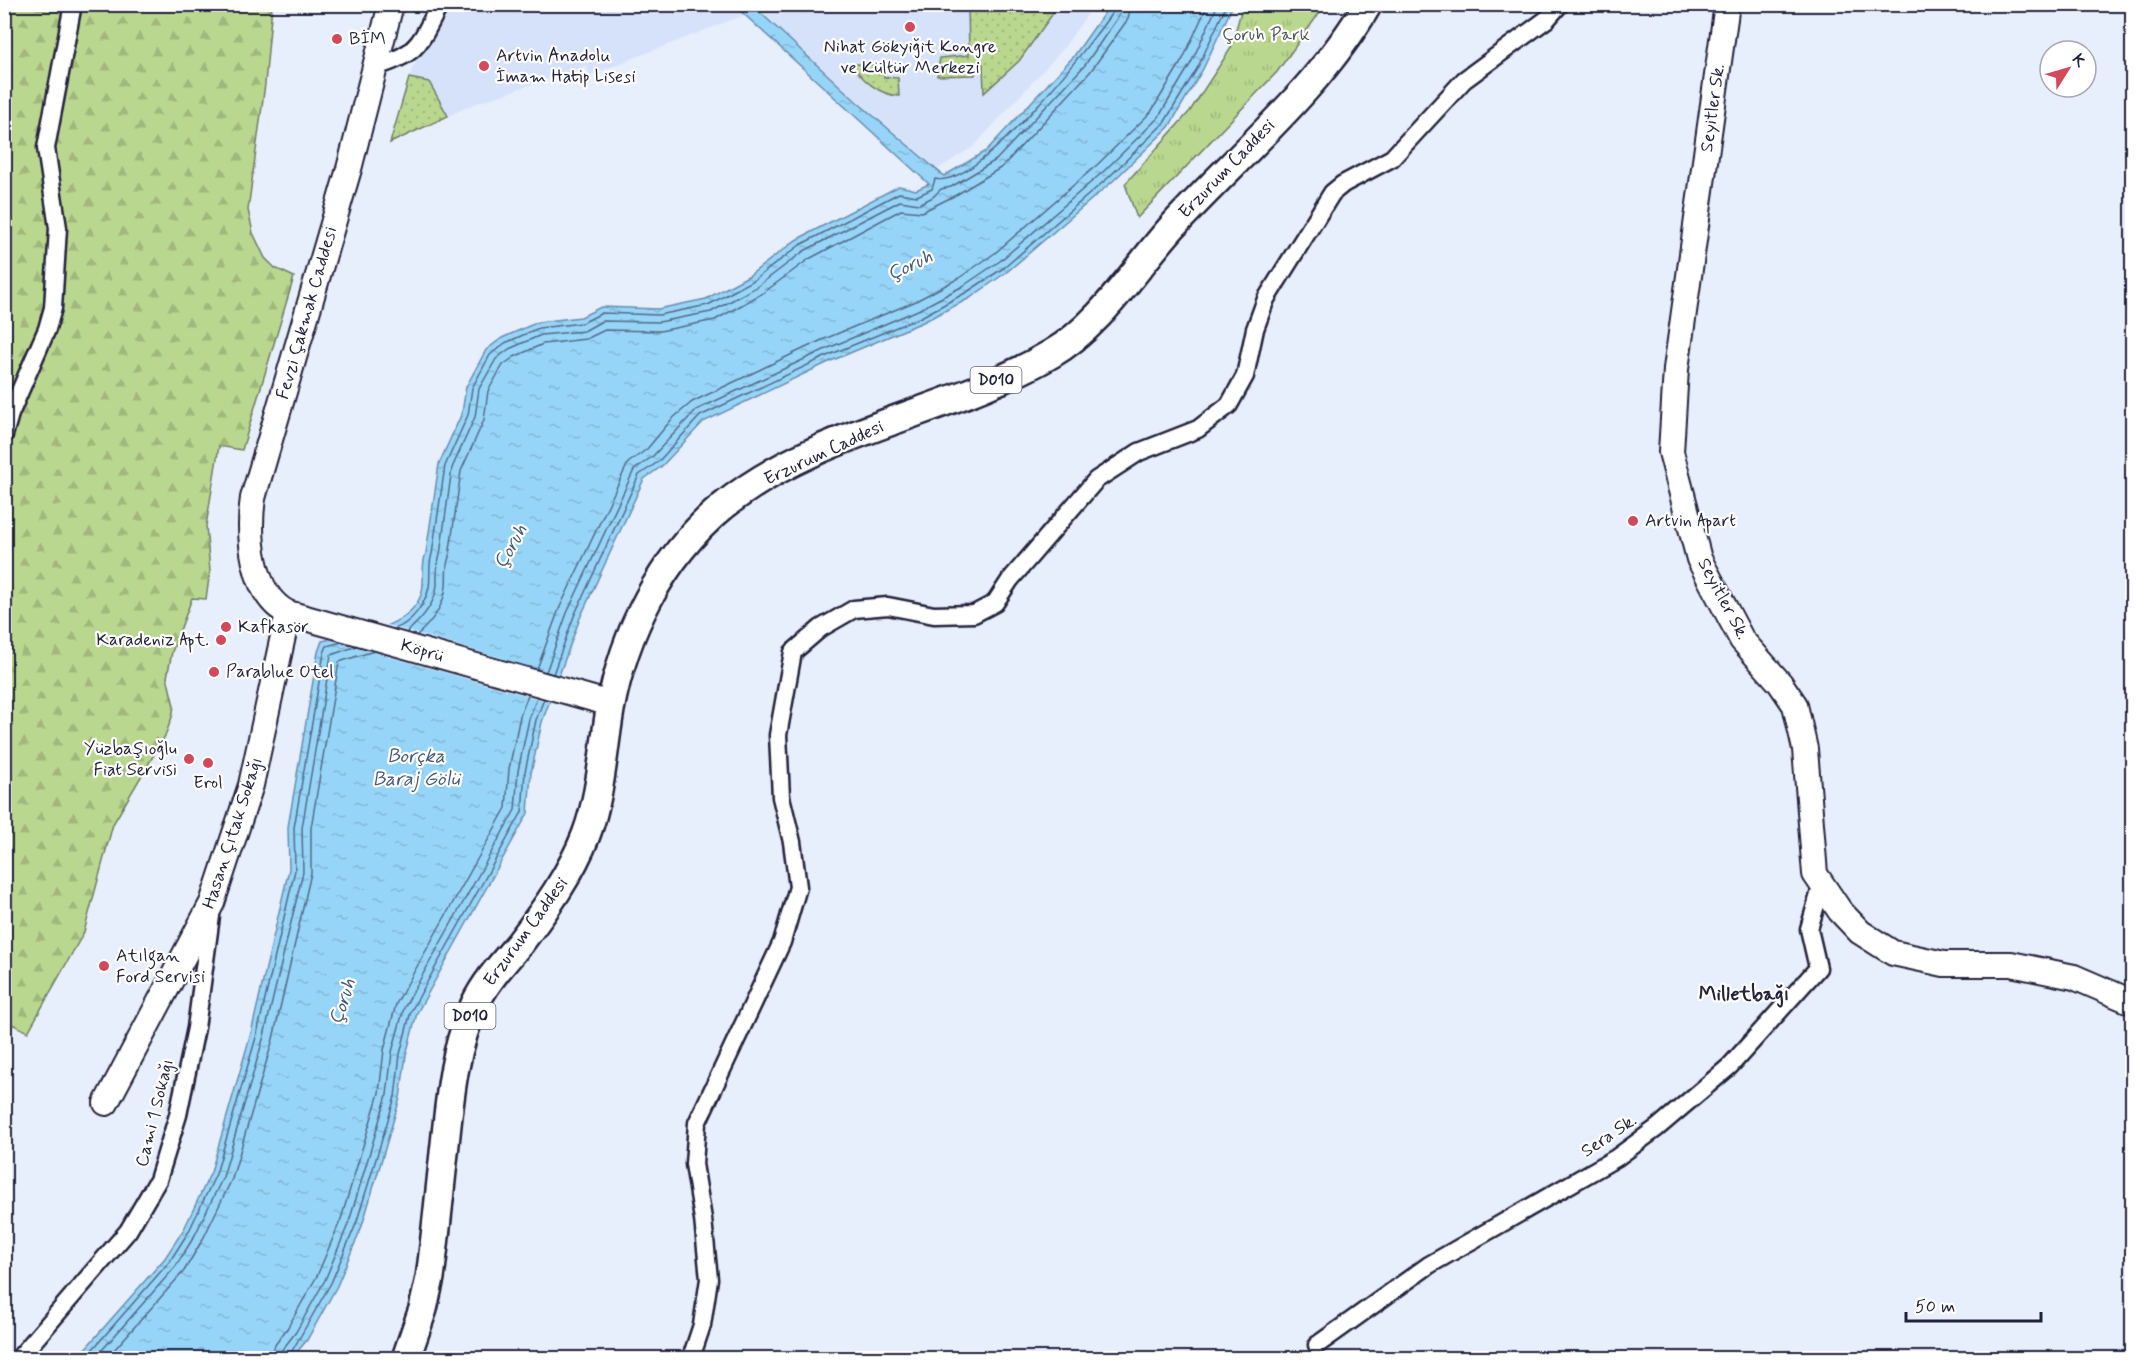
<svg xmlns="http://www.w3.org/2000/svg" width="2137" height="1363" font-family="Mynerve,sans-serif">
  <style>
    .built { fill: #d6e2fa }
    .grass { fill: url(#grass-dots); stroke: #6e7c65; stroke-width: 1.5 }
    .forest { fill: url(#forest-firs); stroke: #6e7c65; stroke-width: 1.5 }
    .park { fill: url(#park-tufts); stroke: #6e7c65; stroke-width: 1.5 }
    .water { fill: url(#water-ripples); stroke: #688dac; stroke-width: 1.5 }
    .pier { fill: #e7eefc }
    .lines { fill: none; stroke-linecap: round; stroke-linejoin: round }
    .shore { stroke: #516a87; stroke-width: 1.5 }
    .street-casing { stroke: #22223b; stroke-width: 21 }
    .secondary-casing { stroke: #22223b; stroke-width: 28 }
    .primary-casing { stroke: #22223b; stroke-width: 32 }
    .street { stroke: #fff; stroke-width: 16 }
    .secondary { stroke: #fff; stroke-width: 24 }
    .primary { stroke: #fff; stroke-width: 27 }
    .poi-dot { fill: #d1495b; stroke: #fff; stroke-width: 2 }
    .labels { text-anchor: middle; dominant-baseline: central; stroke-width: 4.5; stroke-linejoin: round; paint-order: stroke }
    .shield { fill: #fff; stroke: #646476; stroke-width: 1.5 }
    .shield-label { font-size: 16px; font-weight: bold; fill: #22223b }
    .park-label { font-size: 18px; fill: #505854; stroke: #fff }
    .poi-label { font-size: 18px; fill: #22223b; stroke: #fff; text-anchor: start }
    .street-label { font-size: 18px; fill: #22223b; stroke: #fff }
    .water-label { font-size: 20px; font-style: italic; fill: #455874; stroke: #fff }
    .neighbourhood-label { font-size: 20px; font-weight: bold; fill: #22223b; stroke: #fff }
  </style>
  <defs>
    <pattern id="grass-dots" width="8" height="8" patternUnits="userSpaceOnUse" patternTransform="scale(1.5)"><rect width="8" height="8" fill="#bad78f"/><path d="M2 2h.1M6 6h.1" fill="none" stroke="#a0b87c" stroke-width="1.8" stroke-linecap="round"/></pattern>
    <pattern id="forest-firs" width="22" height="20" patternUnits="userSpaceOnUse" patternTransform="scale(1.5)"><rect width="22" height="20" fill="#bad78f"/><path d="M5 1l3.5 6h-7zM16 11l3.5 6h-7z" fill="#a0b87c"/></pattern>
    <pattern id="park-tufts" width="24" height="20" patternUnits="userSpaceOnUse" patternTransform="scale(1.5)"><rect width="24" height="20" fill="#bad78f"/><path d="M3 7l-1-3M5 7V3M7 7l1-3M15 17l-1-3M17 17v-4M19 17l1-3" fill="none" stroke="#a0b87c"/></pattern>
    <pattern id="water-ripples" width="26" height="14" patternUnits="userSpaceOnUse" patternTransform="scale(1.5)"><rect width="26" height="14" fill="#97d5f8"/><path d="M2 4q2-2 4 0t4 0M15 11q2-2 4 0t4 0" fill="none" stroke="#82b7d6"/></pattern>
  </defs>
  <rect width="100%" height="100%" fill="#e7eefc"/>
  <filter id="ink" filterUnits="userSpaceOnUse"><feTurbulence type="fractalNoise" baseFrequency=".0167" numOctaves="2"/><feDisplacementMap in="SourceGraphic" scale="12" xChannelSelector="R" yChannelSelector="G"/><feConvolveMatrix kernelMatrix="1 2 1 2 8 2 1 2 1" color-interpolation-filters="sRGB"/></filter>
  <g filter="url(#ink)">
    <path class="built" d="M734,4L744,15L590,75L586,66L474,104L390,143L412,69L447,5Z
      M752,5H1094L1062,50L974,146L938,169L857,102Z"/>
    <path class="grass" d="M968,5V4L1059,5L1019,61L984,93L983,64L975,65V75L937,76L940,58L969,55Z
      M853,64L884,65V77L898,78L899,96C880,95 861,80 853,64Z
      M409,78L429,82L448,116L390,143Z"/>
    <path class="forest" d="M4,5H272L265,84L248,210L253,233L265,258L275,268L294,277L242,450L219,446L206,526L210,571L206,599L192,598L172,652L167,677L174,706L172,717L165,736L113,824L84,932L28,1032L4,1020Z"/>
    <path class="park" d="M1243,4L1325,5L1277,72L1137,218L1125,184L1190,111L1231,48Z"/>
    <path class="water" d="M734,5H752L857,102L944,176L986,151L1074,56L1110,5H1233L1203,69L1169,127L1113,181L1008,271L970,298L923,322L831,361L703,422L662,466L644,479L580,618L542,722L531,773L528,813L417,1013L406,1055L400,1098L362,1226L337,1286L307,1340L292,1358H77L165,1258L184,1229L211,1172L251,1033L289,869L288,827L318,652L322,641C354,633 407,631 421,595C426,581 420,567 426,553L439,464L462,413L466,387L486,350L502,338L538,322L581,317L601,307L658,309L706,299L750,275L796,240L899,186L916,190L929,184Z"/>
    <path class="pier" d="M380,623L559,675L549,702L324,638Z"/>
    <g class="lines">
      <path class="shore" d="M394,629C411,624 426,603 429,587C431,575 428,566 432,554L445,466L468,415L472,388L490,355L505,343L539,328L582,323L602,313L659,315L708,305L754,280L800,245L899,193L917,196L932,189L935,179C979,190 1089,46 1114,10L1115,4
        M407,632C421,620 436,604 437,584C437,573 436,566 440,555L452,468L475,417L479,389L496,359L509,349L541,335L584,331L602,321L659,322L711,312L758,286L804,251L900,201L919,204L933,197L941,189L951,187L996,160L1085,65L1120,14L1122,4
        M417,635C432,622 444,606 446,586C447,575 445,568 449,557L461,471L484,420L488,391L503,365L514,357L543,344L586,339L605,330L660,331L715,320L763,293L809,259L901,210L922,212L956,195L1002,167L1090,72L1128,19L1131,4
        M537,669L559,609L628,463L647,449L672,419L692,402L822,340L914,302L959,278L995,253L1098,164L1151,112L1183,59L1208,4
        M546,672L567,613L634,470L653,456L696,410L826,349L918,310L963,286L1000,261L1104,171L1158,118L1191,63L1218,4
        M553,674L574,616L639,475L658,462L700,416L829,355L921,317L967,292L1005,267L1109,177L1164,123L1198,67L1227,4
        M85,1358L170,1261L189,1231L216,1174L257,1034L295,870L294,828L324,653L327,646L342,642
        M95,1358L176,1266L195,1235L223,1177L264,1036L303,872L302,828L331,655L357,646
        M107,1358L184,1271L203,1239L232,1179L273,1039L311,873V828L339,662L374,651
        M271,1358L275,1345L288,1327L317,1276L341,1219L379,1093L384,1050L396,1004L506,808L509,769L520,716L528,695
        M280,1358L282,1350L296,1332L325,1280L349,1222L387,1095L392,1052L404,1008L515,810L518,771L529,719L537,697
        M288,1358L331,1283L356,1224L395,1097L400,1054L411,1011L522,812L525,772L536,720L544,699"/>
      <defs>
        <path id="street" d="M375,67C420,53 419,44 440,4
          M4,435L10,414L47,329L53,308L58,228L46,148L73,4
          M1317,1345L1429,1265L1616,1158L1657,1128L1730,1066L1818,968L1809,929L1822,884
          M19,1358L128,1231L158,1180L178,1115L196,1028L211,916
          M691,1358L702,1325L709,1279L703,1219L694,1164L697,1123L782,942L798,887L792,842L781,797L778,735L793,652L821,628L854,609L888,606L934,615L974,614L995,603L1010,580L1096,480L1139,452L1198,429L1229,405L1245,376L1255,329L1266,299L1332,193L1343,184L1392,158L1464,80L1547,19L1560,4"/>
        <path id="secondary" d="M391,4L349,169L253,498C248,533 251,595 288,613L611,704
          M1727,4L1676,369L1671,452L1699,559L1742,640L1780,683L1795,705L1805,749L1815,874L1840,911L1860,932L1893,953L1944,964H2011L2074,977L2132,1002
          M106,1103L212,903L251,785L288,613"/>
        <path id="primary" d="M406,1358L423,1309L430,1278C436,1233 440,1188 445,1144C450,1096 454,1048 475,1004C486,981 504,962 520,943C545,910 571,874 586,835C601,796 603,751 610,710C624,633 661,558 722,507C817,429 947,415 1051,354C1101,325 1135,268 1173,226C1239,154 1319,89 1368,4"/>
      </defs>
      <use href="#street" class="street-casing"/>
      <use href="#secondary" class="secondary-casing"/>
      <use href="#primary" class="primary-casing"/>
      <use href="#street" class="street"/>
      <use href="#secondary" class="secondary"/>
      <use href="#primary" class="primary"/>
    </g>
  </g>
  <g class="poi-dot">
    <circle cx="910" cy="27" r="6"/>
    <circle cx="337" cy="39" r="6"/>
    <circle cx="484" cy="66" r="6"/>
    <circle cx="1633" cy="521" r="6"/>
    <circle cx="226" cy="627" r="6"/>
    <circle cx="221" cy="640" r="6"/>
    <circle cx="214" cy="672" r="6"/>
    <circle cx="189" cy="759" r="6"/>
    <circle cx="208" cy="763" r="6"/>
    <circle cx="104" cy="966" r="6"/>
  </g>
  <g class="labels">
    <g class="shield">
      <rect x="970.5" y="367" width="51" height="26" rx="4.5"/>
      <rect x="444.5" y="1003" width="51" height="26" rx="4.5"/>
    </g>
    <g class="shield-label">
      <text x="996" y="380">D010</text>
      <text x="470" y="1016">D010</text>
    </g>
    <g class="park-label">
      <text x="1266" y="35">Çoruh Park</text>
    </g>
    <g class="poi-label">
      <text x="349" y="39">BİM</text>
      <text x="910" y="47" text-anchor="middle">Nihat Gökyiğit Kongre<tspan x="910" dy="21">ve Kültür Merkezi</tspan></text>
      <text x="496" y="56">Artvin Anadolu<tspan x="496" dy="21">İmam Hatip Lisesi</tspan></text>
      <text x="1645" y="521">Artvin Apart</text>
      <text x="238" y="627">Kafkasör</text>
      <text x="209" y="640" text-anchor="end">Karadeniz Apt.</text>
      <text x="226" y="672">Parablue Otel</text>
      <text x="177" y="749" text-anchor="end">Yüzbaşıoğlu<tspan x="177" dy="21">Fiat Servisi</tspan></text>
      <text x="208" y="783" text-anchor="middle">Erol</text>
      <text x="116" y="956">Atılgan<tspan x="116" dy="21">Ford Servisi</tspan></text>
    </g>
    <g class="street-label">
      <text transform="translate(1713 108) rotate(-82)">Seyitler Sk.</text>
      <text transform="translate(1227 169) rotate(-46)">Erzurum Caddesi</text>
      <text transform="translate(307 313) rotate(-74)">Fevzi Çakmak Caddesi</text>
      <text transform="translate(824 453) rotate(-25)">Erzurum Caddesi</text>
      <text transform="translate(1723 599) rotate(62)">Seyitler Sk.</text>
      <text transform="translate(422 651) rotate(16)">Köprü</text>
      <text transform="translate(233 833) rotate(-72)">Hasan Çıtak Sokağı</text>
      <text transform="translate(526 932) rotate(-54)">Erzurum Caddesi</text>
      <text transform="translate(155 1113) rotate(-76)">Cami 1 Sokağı</text>
      <text transform="translate(1609 1136) rotate(-34)">Sera Sk.</text>
    </g>
    <g class="water-label">
      <text transform="translate(910 266) rotate(-26)">Çoruh</text>
      <text transform="translate(511 547) rotate(-61)">Çoruh</text>
      <text x="416" y="756">Borçka<tspan x="416" dy="23">Baraj Gölü</tspan></text>
      <text transform="translate(343 1002) rotate(-73)">Çoruh</text>
    </g>
    <g class="neighbourhood-label">
      <text x="1744" y="994">Milletbağı</text>
    </g>
  </g>
  <rect width="2137" height="1363" fill="none" stroke="#fff" stroke-width="24"/>
  <rect x="12" y="12" width="2113" height="1339" fill="none" stroke="#22223b" stroke-width="2" filter="url(#ink)"/>
  <g transform="translate(2068 69) rotate(53)"><circle r="28" fill="#ffffff" stroke="#a7a7b1" stroke-width="1.5"/>
  <path d="M0-4.5L10 22L0 15L-10 22Z" fill="#d1495b"/>
  <text y="-9" font-size="16" font-weight="bold" text-anchor="middle" fill="#22223b">K</text>
  </g>
  <path d="M1906 1312v9h135v-9" fill="none" stroke="#22223b" stroke-width="3"/>
  <text x="1915" y="1312" font-size="18" fill="#22223b" stroke="#ffffff" stroke-width="4.5" paint-order="stroke">50 m</text>
</svg>
